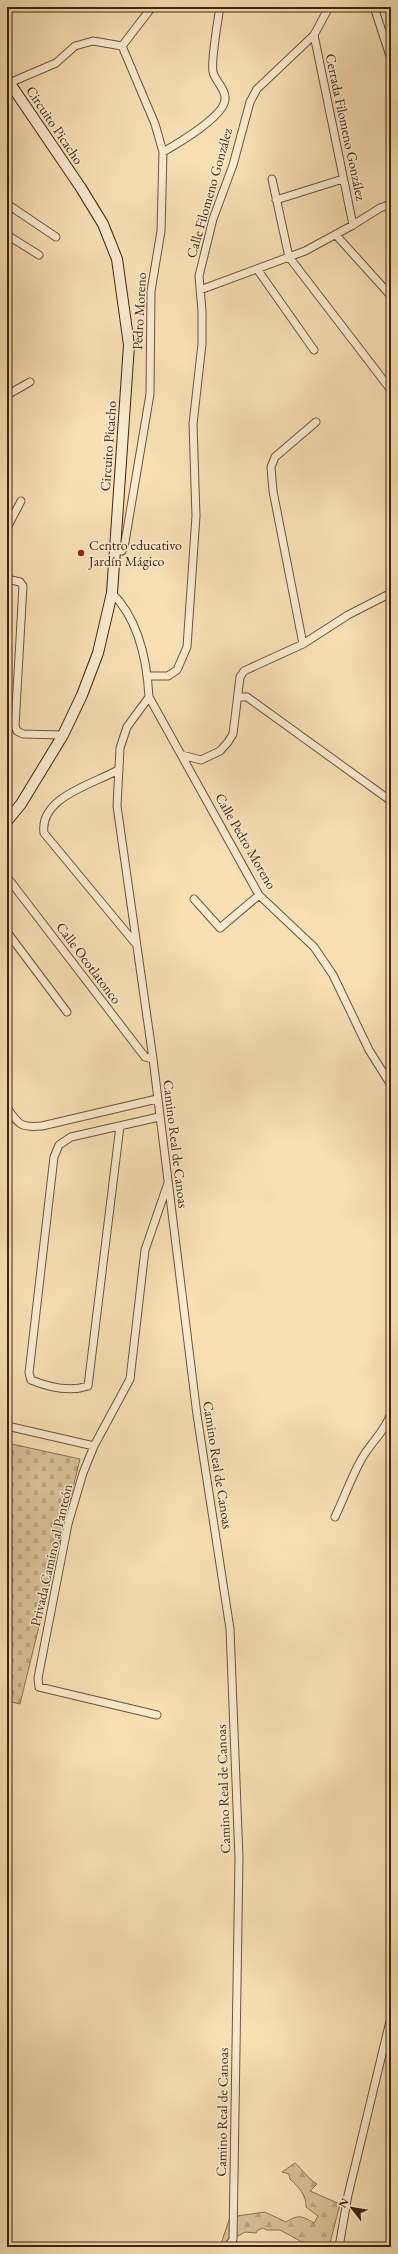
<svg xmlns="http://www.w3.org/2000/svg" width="398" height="2254" font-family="'EB Garamond',serif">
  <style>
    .forest { fill: url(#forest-firs); stroke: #8d7254 }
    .cemetery { fill: url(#cemetery-stones); stroke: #8d7254 }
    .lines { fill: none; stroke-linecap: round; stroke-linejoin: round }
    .minor-casing { stroke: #6f533a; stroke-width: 9 }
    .secondary-casing { stroke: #412411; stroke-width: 12 }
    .minor { stroke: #faeace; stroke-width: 7 }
    .secondary { stroke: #faeace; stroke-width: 10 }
    .poi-dot { fill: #8f2418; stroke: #faeace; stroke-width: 1.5 }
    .labels { text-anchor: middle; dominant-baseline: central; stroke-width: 3; stroke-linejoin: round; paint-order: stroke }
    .street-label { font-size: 14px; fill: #412411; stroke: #faeace }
    .poi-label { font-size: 14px; fill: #412411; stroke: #faeace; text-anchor: start }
  </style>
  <defs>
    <pattern id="forest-firs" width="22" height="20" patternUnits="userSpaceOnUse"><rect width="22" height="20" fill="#d9bf98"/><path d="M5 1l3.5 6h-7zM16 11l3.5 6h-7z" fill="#bba482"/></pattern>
    <pattern id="cemetery-stones" width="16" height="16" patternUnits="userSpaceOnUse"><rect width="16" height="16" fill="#d9bf98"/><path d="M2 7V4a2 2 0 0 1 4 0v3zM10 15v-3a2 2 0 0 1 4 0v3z" fill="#bba482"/></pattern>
  </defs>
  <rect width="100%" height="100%" fill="#f8dfb4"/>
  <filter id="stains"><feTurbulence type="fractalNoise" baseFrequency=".005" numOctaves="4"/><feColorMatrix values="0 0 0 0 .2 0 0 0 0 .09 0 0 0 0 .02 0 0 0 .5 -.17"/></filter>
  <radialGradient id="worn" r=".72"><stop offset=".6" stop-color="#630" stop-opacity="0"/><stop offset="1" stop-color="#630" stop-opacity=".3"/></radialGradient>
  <path class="forest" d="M295,2163C303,2170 308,2179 317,2184L310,2191L340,2204L329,2247H303L302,2242L280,2230H267L263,2228L258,2230L256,2233L245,2232L220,2247L230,2217L265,2212L286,2222C299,2214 302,2216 314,2223L318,2216L306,2207C307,2196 298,2186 290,2179L289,2174L282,2172Z"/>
  <path class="cemetery" d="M7,1443L80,1459L20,1704L7,1701Z"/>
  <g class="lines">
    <defs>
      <path id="minor" d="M374,7L391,59
        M314,35L353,225
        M383,35L391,32
        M122,46L152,7
        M7,84L56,63L75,46L93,41L122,46
        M163,152C177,144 225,116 225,99C226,89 215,81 213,72C211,61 218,19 220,7
        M272,179L289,257L391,390
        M276,200L343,179
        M7,204L56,237
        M7,235L39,255
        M336,235L391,296
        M257,269L314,350
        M200,290L305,251L353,225L380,208L391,204
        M7,395L30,382
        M7,528L21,501
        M114,551H122L125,542L150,394L151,291L161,231L163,152L155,124L122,46
        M7,579L20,582L23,586L15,726L17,731L23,734L63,735
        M112,593C139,620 147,660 149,697L259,895L314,947L333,975L369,1050L391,1085
        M303,644L273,491L271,467L275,457L316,422
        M148,676H168L177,670L187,647L196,516L193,424L202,344V311L199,276L213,219L233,165L250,102L257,89L314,35L329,7
        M149,697L127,727L120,748L117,806L153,1059L197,1415L230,1629L239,1858L233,2239L228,2247
        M239,697H247L391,801
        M182,755L201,760L220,751L228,742L233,734L240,677L244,671L303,644L348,615L391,593
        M118,770C94,784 39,797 44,833L135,943
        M7,877L145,1057L153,1059
        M194,899L220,928L259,895
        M7,932L67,1012
        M7,1108C19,1125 21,1128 42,1126L157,1099
        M120,1126L88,1386C70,1392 48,1387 31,1380L29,1373L54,1157L59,1145L71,1137L159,1117
        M7,1426L94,1446
        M335,1517C344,1498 351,1478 361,1460C370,1443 385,1432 391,1413
        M157,1715L39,1687L38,1678L68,1524L83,1473L94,1446L130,1379L145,1250L168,1183
        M339,2247L348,2195L391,2017"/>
      <path id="secondary" d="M7,79L81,188L103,224L117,259L129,345L112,593L98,653L82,695L63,735L21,804L7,821"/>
    </defs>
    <use href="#minor" class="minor-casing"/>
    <use href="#secondary" class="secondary-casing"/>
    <use href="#minor" class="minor"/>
    <use href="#secondary" class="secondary"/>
  </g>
  <circle class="poi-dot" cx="81" cy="553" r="4"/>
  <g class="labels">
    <g class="street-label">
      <text transform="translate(55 125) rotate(56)">Circuito Picacho</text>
      <text transform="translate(346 127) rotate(78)">Cerrada Filomeno González</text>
      <text transform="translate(209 193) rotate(-74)">Calle Filomeno González</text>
      <text transform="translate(139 311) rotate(-87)">Pedro Moreno</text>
      <text transform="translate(108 446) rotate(-86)">Circuito Picacho</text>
      <text transform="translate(246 841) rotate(60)">Calle Pedro Moreno</text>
      <text transform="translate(89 963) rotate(53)">Calle Ocotlatonco</text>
      <text transform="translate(176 1144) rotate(83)">Camino Real de Canoas</text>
      <text transform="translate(218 1465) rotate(81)">Camino Real de Canoas</text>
      <text transform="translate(51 1555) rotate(-77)">Privada Camino al Panteón</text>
      <text transform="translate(223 1789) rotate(-92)">Camino Real de Canoas</text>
      <text transform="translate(222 2112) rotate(-89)">Camino Real de Canoas</text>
    </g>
    <g class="poi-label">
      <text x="89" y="545">Centro educativo<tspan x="89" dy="16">Jardín Mágico</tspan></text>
    </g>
  </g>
  <rect width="398" height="2254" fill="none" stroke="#f8dfb4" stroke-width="24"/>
  <rect x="8" y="8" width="382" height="2238" fill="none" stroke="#412411" stroke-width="2"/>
  <rect x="12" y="12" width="374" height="2230" fill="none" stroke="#412411"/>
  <g transform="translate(352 2208) rotate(301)" stroke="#faeace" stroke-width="3" paint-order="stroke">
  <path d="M0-3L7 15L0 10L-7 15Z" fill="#412411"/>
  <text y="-6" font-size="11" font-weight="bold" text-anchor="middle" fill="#412411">N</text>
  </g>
  <rect width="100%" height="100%" filter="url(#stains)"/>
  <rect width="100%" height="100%" fill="url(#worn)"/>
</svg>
